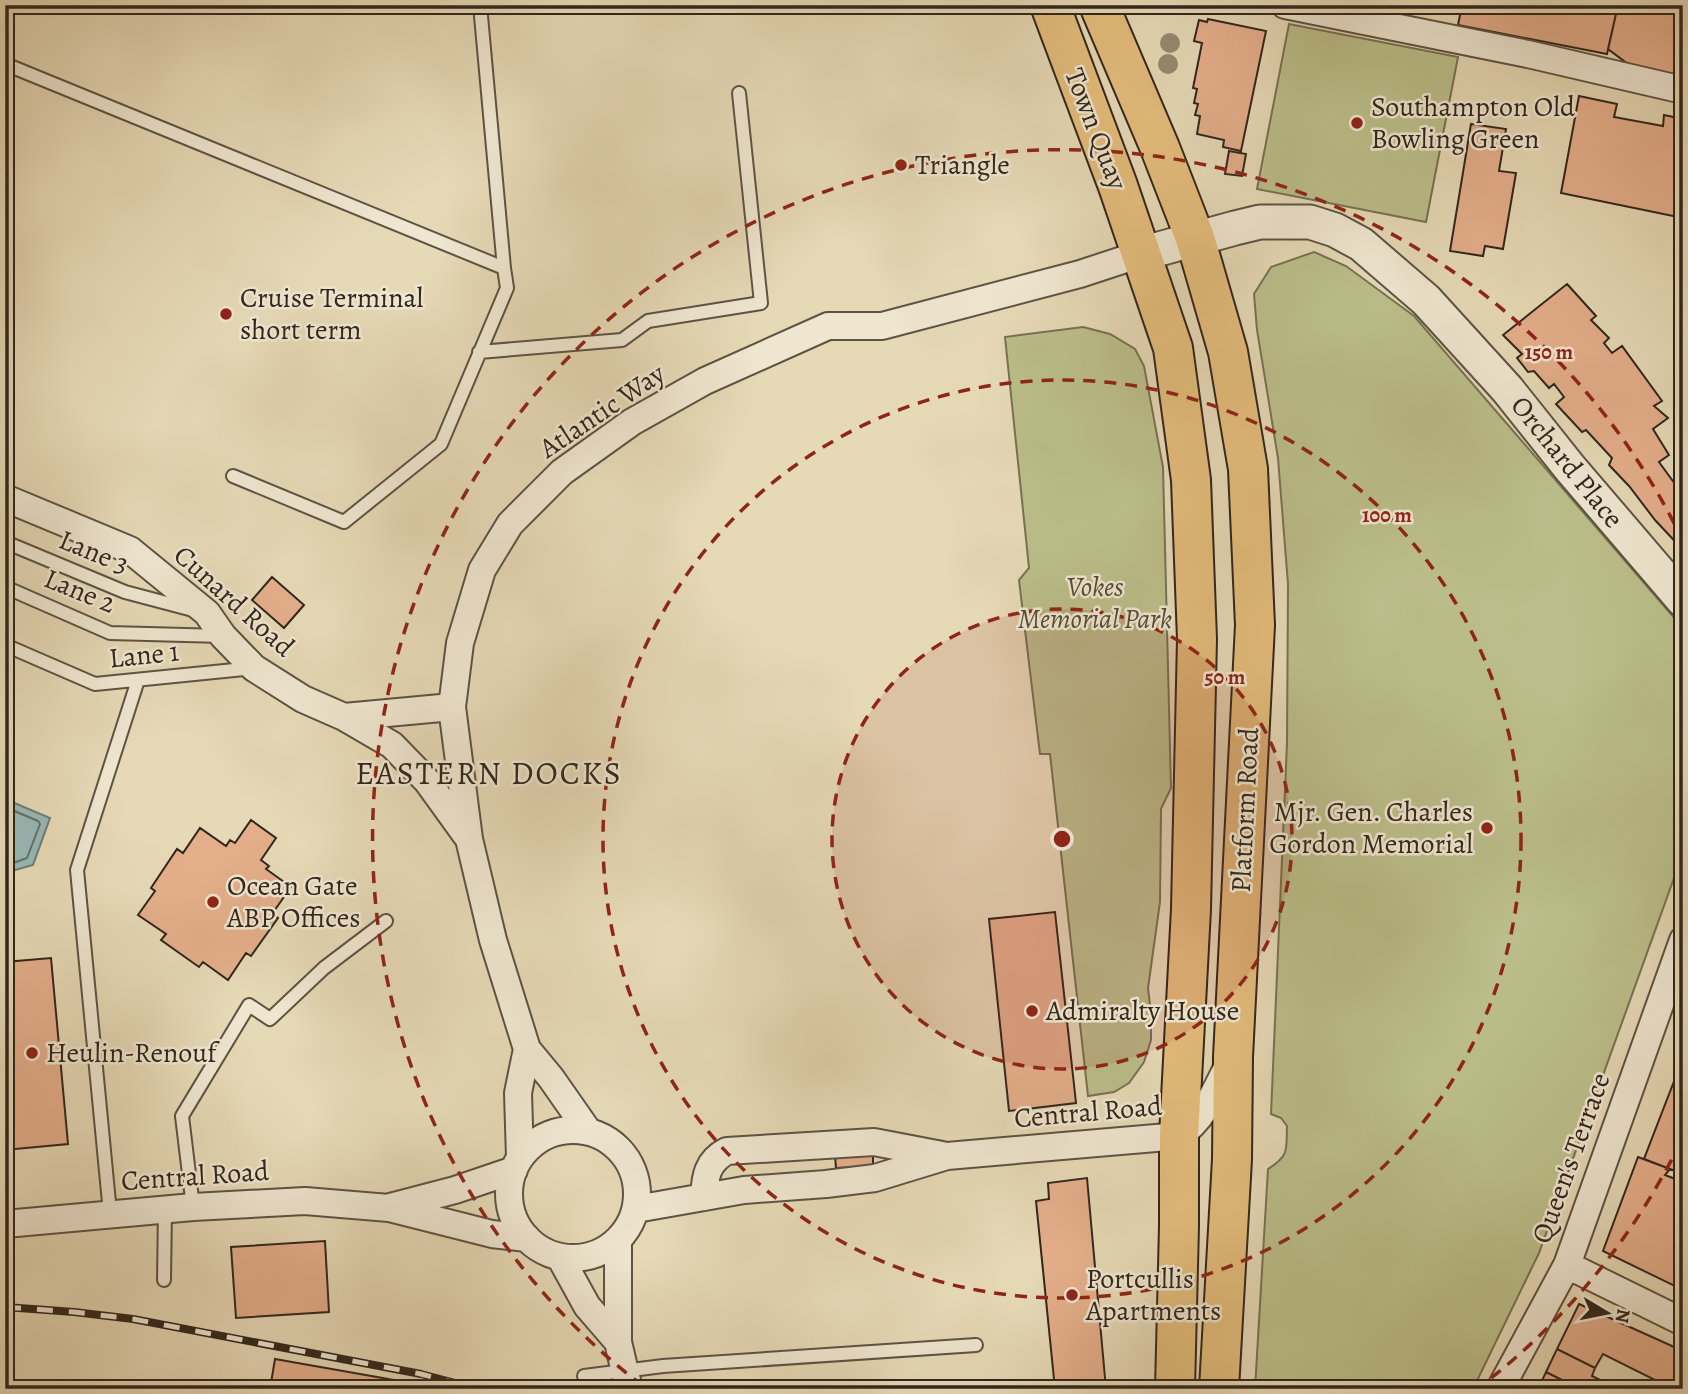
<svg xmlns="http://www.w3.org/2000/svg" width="1688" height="1394" font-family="Alegreya,serif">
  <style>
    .green { fill: #bbbe8a; stroke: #767254; stroke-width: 2 }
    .water { fill: #98b9b6; stroke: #6f7e79; stroke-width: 2 }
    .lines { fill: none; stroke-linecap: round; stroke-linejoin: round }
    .shore { stroke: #64706a; stroke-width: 2 }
    .building { fill: #e4ae8b; stroke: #31261d; stroke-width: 2 }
    .service-casing { stroke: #5e5343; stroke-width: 16 }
    .minor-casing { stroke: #5e5343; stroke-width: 30 }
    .tertiary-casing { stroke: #5e5343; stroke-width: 37 }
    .primary-casing { stroke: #31261d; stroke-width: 42 }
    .service { stroke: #efe6d0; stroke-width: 12 }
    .minor { stroke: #efe6d0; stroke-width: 26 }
    .tertiary { stroke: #efe6d0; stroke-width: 33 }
    .primary { stroke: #e3bc7b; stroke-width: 38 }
    .rail-casing { stroke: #31261d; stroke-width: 8 }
    .rail { stroke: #efe6d0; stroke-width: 5; stroke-dasharray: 16; stroke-linecap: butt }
    .tree { fill: #968b71 }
    .ring { fill: none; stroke: #8f2418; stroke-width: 3.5; stroke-dasharray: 12 9 }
    .poi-dot { fill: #8f2418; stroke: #efe6d0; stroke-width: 2.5 }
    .labels { text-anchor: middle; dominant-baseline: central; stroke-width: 5; stroke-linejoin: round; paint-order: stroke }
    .poi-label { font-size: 28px; fill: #31261d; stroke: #efe6d0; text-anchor: start }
    .street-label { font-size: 28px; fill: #31261d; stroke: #efe6d0 }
    .park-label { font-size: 28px; font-style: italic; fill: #544c38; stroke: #efe6d0 }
    .quarter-label { font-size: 32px; letter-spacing: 2px; fill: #31261d; stroke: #efe6d0 }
    .centre { fill: #8f2418; stroke: #efe6d0; stroke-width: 3.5 }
    .ring-label { font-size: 21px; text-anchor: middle; font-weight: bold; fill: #8f2418; stroke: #efe6d0; stroke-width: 5; stroke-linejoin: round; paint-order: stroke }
  </style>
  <rect width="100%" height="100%" fill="#e6d9b6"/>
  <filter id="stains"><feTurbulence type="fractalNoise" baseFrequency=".00286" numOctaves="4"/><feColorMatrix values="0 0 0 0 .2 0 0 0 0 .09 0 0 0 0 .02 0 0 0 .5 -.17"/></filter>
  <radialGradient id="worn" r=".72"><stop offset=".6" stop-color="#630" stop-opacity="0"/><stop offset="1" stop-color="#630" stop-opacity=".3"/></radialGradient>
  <path class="green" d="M1289,24L1458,57L1426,222L1257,189Z
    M1314,252L1346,266L1414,316L1683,628V853L1539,1253L1473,1389H1255L1268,1169C1290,1155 1286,1150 1287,1126L1281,1118L1271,1114L1287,743L1288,584L1278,458L1257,330L1254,294L1271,267Z
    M1083,327L1110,334L1135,349L1144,366L1163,467L1171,788L1161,809L1160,902L1148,988L1151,1013V1040L1144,1062L1129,1083L1114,1092L1088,1096L1050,754H1040L1019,580L1029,568L1005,337Z"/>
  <path class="water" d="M5,799L50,818L33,865L5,873Z"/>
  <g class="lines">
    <path class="shore" d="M5,807L38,821L40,824L27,858L5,866"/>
  </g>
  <path class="building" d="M1462,5H1618L1607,54L1458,25Z
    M1618,5H1683V70L1676,68L1675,78L1628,64L1608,49Z
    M1208,19L1266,31L1241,151L1223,147L1224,140L1197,134L1200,116L1195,115L1198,104L1194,103L1197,89L1193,88L1202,43L1194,41L1199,20L1207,22Z
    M1579,96L1617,104L1614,117L1663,126L1664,115L1683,119V218L1561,193Z
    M1471,124L1506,129L1499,171L1516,173L1503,249L1485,246L1483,256L1450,251Z
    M1229,151L1246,154L1242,176L1225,174Z
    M1567,284L1596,316L1591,320L1609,338L1604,343L1612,353L1622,346L1662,401L1654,406L1668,418L1653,429L1669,455L1659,462L1683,495V550L1655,520L1629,486L1609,465L1612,458L1586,430L1582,432L1556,404L1564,397L1554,384L1549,388L1534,371L1528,372L1517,358L1522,354L1503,335Z
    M272,577L304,605L284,628L252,600Z
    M251,820L276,838L261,860L269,866L266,869L291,887L272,914L278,918L251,956L246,953L228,980L203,962L199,967L161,940L166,934L138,915L155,891L151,888L177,849L183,853L200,828L226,846L230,840L235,843Z
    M1055,912L1076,1103L1009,1111L989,919Z
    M51,958L68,1144L5,1150V962Z
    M1683,1058V1174L1644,1159Z
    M873,1154V1166L836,1168L835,1156Z
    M1638,1157L1670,1169L1665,1175L1683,1182V1290L1603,1251Z
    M1087,1178L1106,1389H1055L1036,1201L1049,1199L1048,1183Z
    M325,1241L329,1312L236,1318L231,1247Z
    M1579,1304L1683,1351V1389H1673L1603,1354L1595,1368L1557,1349Z
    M1557,1349L1595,1368L1592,1376L1618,1389H1580L1546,1372Z
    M275,1359L445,1389H270Z
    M1546,1372L1580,1389H1538Z"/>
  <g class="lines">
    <defs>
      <path id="service" d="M5,64L504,268
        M479,352L622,340L648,321L761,303L739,93
        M233,476L344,522L441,444L507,288L504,268L480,5
        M5,542L125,592L193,610
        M5,587L110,633L223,636
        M5,645L95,684L254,668
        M193,1207L182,1116L249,1005L270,1019L324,968L386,921
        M110,1213L77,870L138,680
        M164,1280L165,1209
        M584,1376L663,1366L976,1345"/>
      <path id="minor" d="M1285,5L1528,54L1683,90
        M5,498L130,550L207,613L223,636L254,668L303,699L344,717L392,745L427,781L466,835
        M344,717L452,707
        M509 1194a64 64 0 1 1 128 0a64 64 0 1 1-128 0Z
        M588,1131L551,1078L527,1049L493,940L469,839L452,707L460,643L482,570L510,524L562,472L632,422L705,381L828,326H882L1080,274L1141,254
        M520,1158L518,1093L527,1049
        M704,1197C705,1177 707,1161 727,1151L874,1142L942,1155
        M390,1207L455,1190L514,1170
        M636,1209L744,1190L826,1184L875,1178L947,1156L1179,1136C1204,1119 1215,1091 1229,1064
        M5,1224L193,1207L305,1201L389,1208L492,1234L527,1238
        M618,1240V1342L629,1389
        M560,1257L587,1306L618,1342
        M1567,1265L1683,1322
        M1500,1389L1567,1265L1683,940"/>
      <path id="tertiary" d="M1141,254L1235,228L1260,222H1310L1335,230L1361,244L1426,300L1507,389L1570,468L1683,600"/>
      <path id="primary" d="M1050,5L1118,186L1173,348L1191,480L1197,639L1191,909L1179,1136V1226L1175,1389
        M1099,5L1160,148L1195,238L1228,352L1248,469L1255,625L1233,1057L1232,1159L1219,1389"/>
    </defs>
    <use href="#service" class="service-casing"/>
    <use href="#minor" class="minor-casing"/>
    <use href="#tertiary" class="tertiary-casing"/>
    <use href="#primary" class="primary-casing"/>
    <use href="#service" class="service"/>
    <use href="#minor" class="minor"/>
    <use href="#tertiary" class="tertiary"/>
    <use href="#primary" class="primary"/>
    <defs>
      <path id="rail" d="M5,1307L74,1312L133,1319L421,1374L478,1389"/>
    </defs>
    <use href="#rail" class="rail-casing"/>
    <use href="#rail" class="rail"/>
  </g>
  <g class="tree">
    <circle cx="1170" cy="43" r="10"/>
    <circle cx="1168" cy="64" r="10"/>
  </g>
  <circle cx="1062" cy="839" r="230" fill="#8f2418" fill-opacity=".12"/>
  <g class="ring">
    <circle cx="1062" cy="839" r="230"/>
    <circle cx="1062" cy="839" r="459"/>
    <path d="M1681 1141A689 689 0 0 1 1481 1386M643 1386A689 689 0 1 1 1681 537"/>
  </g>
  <g class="poi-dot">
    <circle cx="1357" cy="123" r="7"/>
    <circle cx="901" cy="165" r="7"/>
    <circle cx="226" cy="314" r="7"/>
    <circle cx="1487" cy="828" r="7"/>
    <circle cx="213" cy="902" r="7"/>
    <circle cx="1032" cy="1011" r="7"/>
    <circle cx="32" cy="1053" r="7"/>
    <circle cx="1072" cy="1295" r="7"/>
  </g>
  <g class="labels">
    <g class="poi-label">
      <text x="1371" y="107">Southampton Old<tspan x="1371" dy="32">Bowling Green</tspan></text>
      <text x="915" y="165">Triangle</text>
      <text x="240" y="298">Cruise Terminal<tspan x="240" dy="32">short term</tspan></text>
      <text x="1473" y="812" text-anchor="end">Mjr. Gen. Charles<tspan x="1473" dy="32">Gordon Memorial</tspan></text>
      <text x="227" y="886">Ocean Gate<tspan x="227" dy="32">ABP Offices</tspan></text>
      <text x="1046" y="1011">Admiralty House</text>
      <text x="46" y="1053">Heulin-Renouf</text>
      <text x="1086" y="1279">Portcullis<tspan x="1086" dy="32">Apartments</tspan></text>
    </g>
    <g class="street-label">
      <text transform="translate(1096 129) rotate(69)">Town Quay</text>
      <text transform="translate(602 411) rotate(-34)">Atlantic Way</text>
      <text transform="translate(1567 462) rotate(51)">Orchard Place</text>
      <text transform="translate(94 552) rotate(22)">Lane 3</text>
      <text transform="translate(80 591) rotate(22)">Lane 2</text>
      <text transform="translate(234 601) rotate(42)">Cunard Road</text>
      <text transform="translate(144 655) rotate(-6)">Lane 1</text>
      <text transform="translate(1245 810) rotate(-87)">Platform Road</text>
      <text transform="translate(1088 1112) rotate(-5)">Central Road</text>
      <text transform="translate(1571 1158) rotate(-70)">Queen's Terrace</text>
      <text transform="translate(195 1176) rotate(-4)">Central Road</text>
    </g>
    <g class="park-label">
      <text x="1095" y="587">Vokes<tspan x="1095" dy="32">Memorial Park</tspan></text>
    </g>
    <g class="quarter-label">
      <text x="489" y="773">EASTERN DOCKS</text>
    </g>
  </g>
  <circle cx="1062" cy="839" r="10" class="centre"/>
  <g class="ring-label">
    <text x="1549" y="359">150 m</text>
    <text x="1387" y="522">100 m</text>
    <text x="1225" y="684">50 m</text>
  </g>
  <rect width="1688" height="1394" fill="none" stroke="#e6d9b6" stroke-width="28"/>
  <rect x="7" y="7" width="1674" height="1380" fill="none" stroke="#31261d" stroke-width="3.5"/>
  <rect x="14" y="14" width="1660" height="1366" fill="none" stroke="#31261d" stroke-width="2"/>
  <g transform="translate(1607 1313) rotate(100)" stroke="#efe6d0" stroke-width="5" paint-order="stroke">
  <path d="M0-5L12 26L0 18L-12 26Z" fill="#31261d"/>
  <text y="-10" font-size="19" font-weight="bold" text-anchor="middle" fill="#31261d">N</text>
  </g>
  <rect width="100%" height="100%" filter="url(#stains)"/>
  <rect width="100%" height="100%" fill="url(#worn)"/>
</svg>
